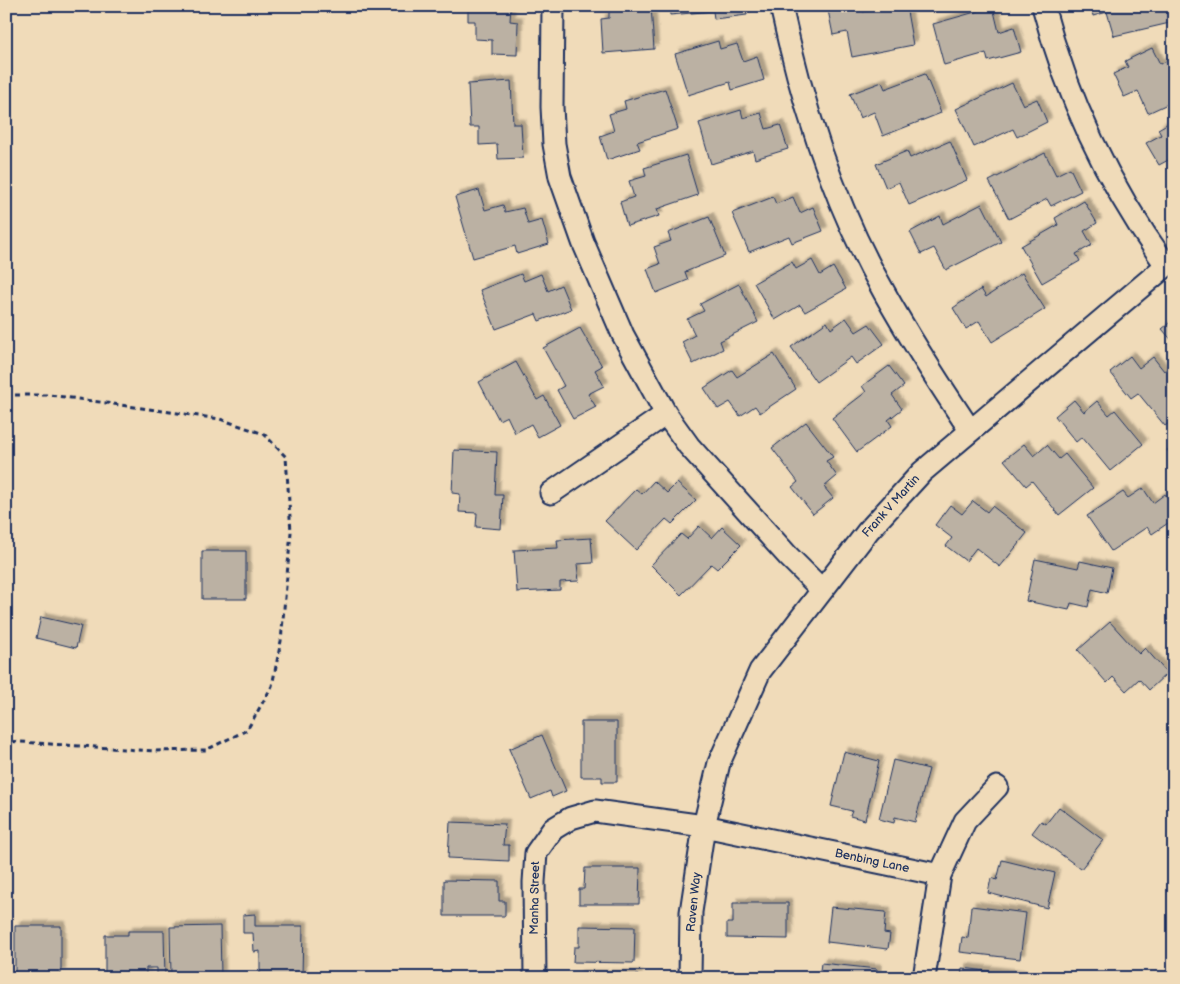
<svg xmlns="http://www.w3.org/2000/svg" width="1180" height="984" font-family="'Balsamiq Sans',sans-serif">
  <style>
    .building { fill: #bbb1a3; stroke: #1b2f5e; filter: url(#shadow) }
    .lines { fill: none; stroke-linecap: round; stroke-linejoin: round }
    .street-casing { stroke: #1b2f5e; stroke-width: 25 }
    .path { stroke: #1b2f5e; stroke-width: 3; stroke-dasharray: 5 4; stroke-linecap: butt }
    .street { stroke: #f0dbb9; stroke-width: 21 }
    .labels { text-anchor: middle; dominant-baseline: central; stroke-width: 4; stroke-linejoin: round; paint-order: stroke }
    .street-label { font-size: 12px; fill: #1b2f5e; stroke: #f0dbb9 }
  </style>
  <defs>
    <filter id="shadow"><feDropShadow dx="4.5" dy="-4.5" stdDeviation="1" flood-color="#0004"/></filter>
  </defs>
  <rect width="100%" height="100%" fill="#f0dbb9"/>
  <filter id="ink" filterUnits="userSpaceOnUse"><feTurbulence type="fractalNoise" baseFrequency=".02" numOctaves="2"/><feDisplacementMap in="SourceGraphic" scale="10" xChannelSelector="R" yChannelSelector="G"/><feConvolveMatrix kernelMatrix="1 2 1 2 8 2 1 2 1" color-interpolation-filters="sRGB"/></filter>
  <g filter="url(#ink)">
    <path class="building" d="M468,6H511L510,21L518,22L517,55L492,54V40L475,39V21H468Z
      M609,6H651L654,49L603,53L601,19L609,18Z
      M669,6H746L747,15L714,19L713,11L670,15Z
      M847,6H862L863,12L891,6H906L913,45L852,57L847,32L833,35L828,10Z
      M1091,6H1170L1174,22L1114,36L1107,12L1093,16Z
      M993,7L999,32L1014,27L1021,52L988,61L986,53L944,65L933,24Z
      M718,41L720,49L737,44L743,61L757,56L764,80L732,90L730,82L688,95L675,54Z
      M1152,48L1160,64L1174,58V101L1148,113L1138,91L1124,97L1113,74L1128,67L1125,61Z
      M925,74L941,113L883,136L874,112L860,118L850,94L882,82L885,89Z
      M511,81L513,124H521L523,158L498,159L497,144L479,145V127H470L468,84Z
      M1012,83L1023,105L1037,99L1047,122L1017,137L1013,129L974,147L956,109Z
      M665,89L678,129L637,142L640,149L607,160L600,136L614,131L609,114L626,109L624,101Z
      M741,110L743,118L761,113L766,129L780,125L788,149L755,159L753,151L711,164L699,123Z
      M1174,120V161L1172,158L1159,165L1146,143L1161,135L1158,129Z
      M950,141L967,180L909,205L899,182L886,188L876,164L907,151L910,158Z
      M1045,153L1056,175L1070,168L1081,191L1051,206L1047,199L1009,219L989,181Z
      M686,155L698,195L657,209L659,216L627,226L620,202L634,197L629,181L646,176L644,168Z
      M479,190L485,210L503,205L505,212L523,208L528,224L542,220L549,244L517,254L515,246L473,258L455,197Z
      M773,197L776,204L793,197L800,213L813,207L823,231L792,243L789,236L749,252L732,213Z
      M1084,201L1097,223L1084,231L1092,245L1076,254L1080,261L1042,283L1021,246L1058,225L1055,218Z
      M982,204L1001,242L946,270L934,248L921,254L910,232L940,216L943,224Z
      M709,217L725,256L685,272L688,280L656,293L647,269L660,264L654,247L671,241L668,233Z
      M812,260L820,275L833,267L846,289L805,312L800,305L775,320L754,283L792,262L796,269Z
      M1022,273L1045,309L992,342L979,321L966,329L953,308L981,289L986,297Z
      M521,274L524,281L541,274L548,291L561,285L571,309L539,321L536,314L496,329L480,290Z
      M739,284L758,322L720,341L723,349L693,364L682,342L695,335L687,319L704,311L700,304Z
      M846,318L856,332L869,324L884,344L856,364L851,357L816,382L791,347L827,322L831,329Z
      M1174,319V343L1162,329Z
      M580,328L602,366L595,370L604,386L588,394L596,407L573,419L557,390L564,386L543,348Z
      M774,354L796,389L760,413L755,406L740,416L730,402L718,409L704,388L732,370L737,377Z
      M1130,356L1139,368L1153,357L1164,371L1171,366L1174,370V419L1165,426L1138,393L1131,398L1110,372Z
      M516,362L537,400L544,396L560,425L538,437L531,424L515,433L507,416L499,420L479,382Z
      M889,366L904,386L892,395L902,409L888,420L892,426L857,452L832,418L866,392L862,386Z
      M1074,400L1084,412L1097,401L1109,415L1115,410L1143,444L1110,471L1082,437L1076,442L1055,416Z
      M806,422L833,457L826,461L837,476L824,487L833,498L813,514L792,487L798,482L772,448Z
      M1024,444L1034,456L1047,445L1059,459L1065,454L1093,488L1059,515L1032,481L1026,486L1004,460Z
      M1174,445V459L1167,450Z
      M454,450L497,452L495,495H503L501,529L476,527L477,513L459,512L460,494L452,493Z
      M654,481L667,493L677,483L696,500L672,524L666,519L636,550L605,521L636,489L642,494Z
      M1143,488L1153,503L1165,494L1174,507V519L1152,534L1147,527L1111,551L1087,516L1123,492L1128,498Z
      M973,501L987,512L992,506L1027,533L1000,567L976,548L966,561L946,546L952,538L935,525L950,505L962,514Z
      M699,526L712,538L722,527L741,545L717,569L711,564L681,595L651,565L681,534L687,539Z
      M591,538L593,563L577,564L579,581L560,582V590L517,592L514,550L558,548L557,540Z
      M202,551H246V599H202Z
      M1035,559L1078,568L1080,561L1112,568L1107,593L1092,589L1088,607L1071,603L1069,610L1026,601Z
      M41,617L81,626L76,648L36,638Z
      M1110,622L1139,654L1145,648L1167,673L1149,690L1139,679L1126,691L1113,677L1107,683L1078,650Z
      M581,722H617V782H602V777H581Z
      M542,735L566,791L552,797L550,791L531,799L509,749Z
      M844,752L879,761L865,820L850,816L852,811L831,806Z
      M893,760L929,769L915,822L895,817L894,823L879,819Z
      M1059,807L1103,840L1081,869L1032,833L1041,821L1046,824Z
      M450,822L505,824L503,845H509V861L448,858Z
      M1002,860L1055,873L1047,908L988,893L991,878L997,880Z
      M585,868H640L639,904H579V889H584Z
      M444,880L499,881V901H505V916H444Z
      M733,903H788V939L727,938V923H733Z
      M971,906L1026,913L1020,959L960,952L962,937L968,938Z
      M831,907L886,912L884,933L890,934L888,949L827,942Z
      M255,914V926H303L302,977H260V951L254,952L253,933H243V915Z
      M15,926H61V974L15,973Z
      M220,926L221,975L171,976L170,927Z
      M579,926L635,927L634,963L573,962L574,947H579Z
      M128,931H164L165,978H157V968H146V975H105V935H128Z
      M821,963L877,969L876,978H819Z
      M962,968L1022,975V978H961Z
      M577,975H638V978H577Z"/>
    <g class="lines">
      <defs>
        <path id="street" d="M553,6L552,107L554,144L560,177L583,242L623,335L666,414L689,446L788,556L821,589
          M781,6C802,104 834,204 884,292C910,339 940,385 970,430
          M1043,6C1068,101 1109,186 1166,265
          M551,493L666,414
          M940,875L965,821L997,787
          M535,978L534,882L536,853L553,829L571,818L595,811L704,826L940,875L924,978
          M690,978L691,912L704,826L719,763L760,671L868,531L922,472L1174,259"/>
      </defs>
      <use href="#street" class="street-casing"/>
      <path class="path" d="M6,395H50L220,419L264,434L286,457L291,532L281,641L272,686L247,730L206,750L154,751L6,741"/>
      <use href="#street" class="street"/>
    </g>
  </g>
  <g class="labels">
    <g class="street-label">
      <text transform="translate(891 506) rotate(-48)">Frank V Martin</text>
      <text transform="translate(872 861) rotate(12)">Benbing Lane</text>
      <text transform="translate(535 898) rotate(-89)">Manha Street</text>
      <text transform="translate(694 902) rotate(-84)">Raven Way</text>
    </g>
  </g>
  <rect width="1180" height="984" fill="none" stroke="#f0dbb9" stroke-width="25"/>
  <rect x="12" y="12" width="1155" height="959" fill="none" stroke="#1b2f5e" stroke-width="2" filter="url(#ink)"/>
</svg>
